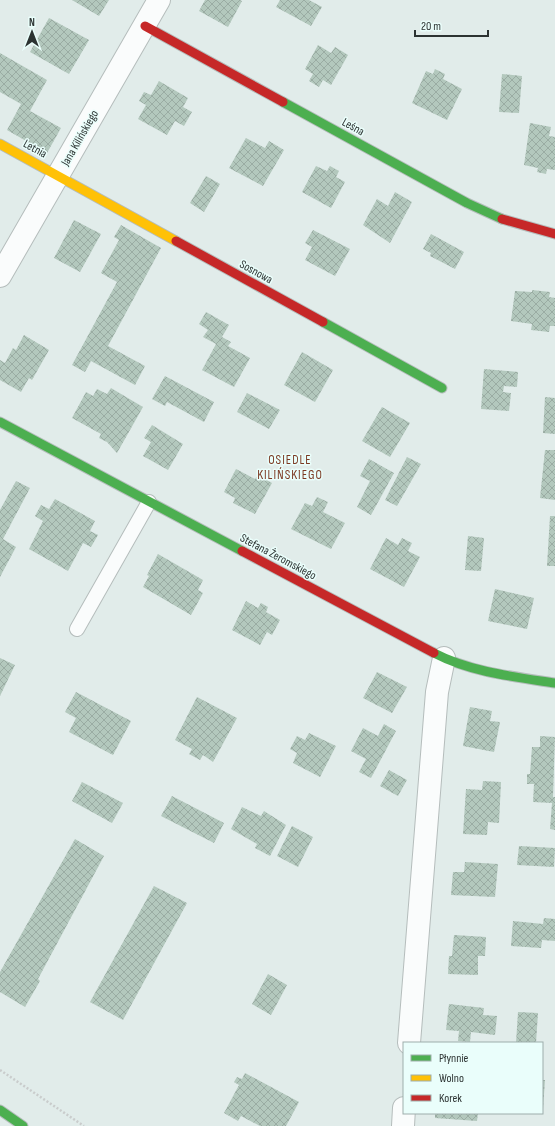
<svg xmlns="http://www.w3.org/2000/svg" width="555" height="1126" font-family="'Sofia Sans Condensed',sans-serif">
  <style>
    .building { fill: url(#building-cross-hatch) }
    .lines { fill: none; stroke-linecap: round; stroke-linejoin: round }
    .lane-casing { stroke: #b5bdbc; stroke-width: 16 }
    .street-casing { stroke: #b5bdbc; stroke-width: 24 }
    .fast-casing { stroke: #b5bdbc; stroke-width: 11 }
    .slow-casing { stroke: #b5bdbc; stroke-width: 11 }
    .jam-casing { stroke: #b5bdbc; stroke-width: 11 }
    .path { stroke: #c9cccc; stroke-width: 2.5; stroke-dasharray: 2 2; stroke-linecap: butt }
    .lane { stroke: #fafcfc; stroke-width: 14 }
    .street { stroke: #fafcfc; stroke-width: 22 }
    .fast { stroke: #4caf50; stroke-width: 9 }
    .slow { stroke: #ffc107; stroke-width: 9 }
    .jam { stroke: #c62828; stroke-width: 9 }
    .labels { text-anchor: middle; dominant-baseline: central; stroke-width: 3; stroke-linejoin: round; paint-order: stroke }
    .street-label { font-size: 12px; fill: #2c3332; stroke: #eafefb }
    .neighbourhood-label { font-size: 13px; letter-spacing: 1px; fill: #7b3821; stroke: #eafefb }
  </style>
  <defs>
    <pattern id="building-cross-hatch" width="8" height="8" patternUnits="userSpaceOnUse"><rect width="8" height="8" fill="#b3c8bd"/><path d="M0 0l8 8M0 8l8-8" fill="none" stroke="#9aaca3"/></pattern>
  </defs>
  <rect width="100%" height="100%" fill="#e1ecea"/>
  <path class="building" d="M72,0H109L99,16Z
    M205,0H240L242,1L228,27L199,11Z
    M280,0H309L322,7L311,26L276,7Z
    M49,18L89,40L69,74L30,52Z
    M318,45L331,53L335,47L348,55L331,85L323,80L319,87L309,81L313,74L305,69Z
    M0,53L47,80L30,111L61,128L47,153L7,130L21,104L0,92Z
    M435,69L445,74L443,79L462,89L447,120L412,103L426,71L433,74Z
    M502,74L522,76L519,113L499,112Z
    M159,81L188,98L183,107L192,112L184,126L175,121L167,135L138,119L146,105L139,101L144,92L151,95Z
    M530,123L551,127L549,136L555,137V170L547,169L546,174L537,172L538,168L524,165Z
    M246,138L265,148L269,141L284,150L263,186L229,168Z
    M316,166L327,171L330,166L339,171L336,177L345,182L331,208L302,192Z
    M206,176L220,184L204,212L190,203Z
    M395,192L412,202L390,243L363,225L377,199L388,206Z
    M74,220L101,234L80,272L54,258Z
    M121,225L161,248L108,346L145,366L135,385L91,361L85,372L72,365L117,282L101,273L119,240L114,237Z
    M313,230L350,249L335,276L305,260L312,247L305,243Z
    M431,234L464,252L455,269L430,256L431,253L423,249Z
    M532,290L550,292L549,297L555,298V326H550L549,332L531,330L532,324L511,321L515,291L532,292Z
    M206,312L229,325L222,337L231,342L228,346L250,358L234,387L202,370L216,344L203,337L208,330L199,324Z
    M24,335L49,350L32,380L29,378L21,392L0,380V360L5,363L13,348L16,350Z
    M302,352L333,370L315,402L284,385Z
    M484,369L518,372L517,387L504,386L503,392L511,393L509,411L481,409Z
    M165,376L214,402L204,422L167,402L165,406L152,399Z
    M111,388L143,407L117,453L107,442L99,438L101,434L72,418L86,392L93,396L97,389L107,394Z
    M247,393L280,410L269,429L237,412Z
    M545,397L555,398V434L543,433Z
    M382,407L410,423L390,457L362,441Z
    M152,425L183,444L168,470L143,456L151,442L144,438Z
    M545,450H555V500L540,498Z
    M407,457L421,464L397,506L385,500Z
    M369,459L394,473L371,515L357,507L370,481L360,476Z
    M236,469L255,479L258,475L272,483L255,514L233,503L235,498L224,492Z
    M16,481L30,488L3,539L16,547L0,577V510Z
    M317,497L328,502L323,512L345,523L331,549L291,529L305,503L312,506Z
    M55,499L95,521L90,531L98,535L91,547L83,543L68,571L29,549L43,521L35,516L41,505L49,509Z
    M550,516H555V566H547Z
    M468,536L484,538L481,571L465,570Z
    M386,538L398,545L402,538L412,543L408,551L420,557L404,587L370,569Z
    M158,554L203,580L198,590L203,593L191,615L143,587L149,576L147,575Z
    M495,589L534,598L527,629L488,621Z
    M246,601L258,608L261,603L268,607L266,612L280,620L272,635L267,632L260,645L232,630Z
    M0,658L15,665L0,696Z
    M377,672L407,687L392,713L363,698Z
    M76,692L131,721L113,755L69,732L76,718L65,712Z
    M197,697L237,718L213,762L203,755L200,760L189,754L192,749L175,740Z
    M470,707L492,711L490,721L500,722L494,752L463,746Z
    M384,724L396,731L371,778L359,772L366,759L351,751L363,728L378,736Z
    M309,733L336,746L320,777L293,763L297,753L290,749L297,736L305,740Z
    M540,736L555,737L553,797H555V830L550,829L552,803L533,802L534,784H527V774H530L532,747H540Z
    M389,770L407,780L398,796L380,786Z
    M483,781L501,782L499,823L488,822L487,835L463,834L466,789L482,790Z
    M82,782L123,803L112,823L72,801Z
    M172,796L224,823L214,843L161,816Z
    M242,807L261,816L264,811L286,825L270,856L255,848L257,844L231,829Z
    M292,826L313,837L298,867L277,856Z
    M75,839L104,856L38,979L40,981L25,1007L0,992V972Z
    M519,846L555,848L554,867L517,865Z
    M465,862L498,864L495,897L451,895L453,872H464Z
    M154,886L187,903L123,1020L90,1002Z
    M544,918L555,919V941L542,940L541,948L511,946L513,921L543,924Z
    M454,935L486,937L485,956H478V975L448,974L449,956H452Z
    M268,974L287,985L271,1015L252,1004Z
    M449,1004L484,1008L483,1015L497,1016L495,1035L471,1032L470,1042L458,1041L459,1031L446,1030Z
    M518,1012L538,1013L536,1043H516Z
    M245,1073L299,1102L286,1126H260L241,1116L238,1121L224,1113L239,1085L234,1082L237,1077L242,1079Z
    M542,1080H545L543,1109H542Z
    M435,1113H478L477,1121L435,1118Z"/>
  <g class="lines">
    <defs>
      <path id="lane" d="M77,629L149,502"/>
      <path id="street" d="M0,276L159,0
        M409,1043L437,692L444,658
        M403,1126L404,1108"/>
      <path id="fast" d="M283,102L467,203L502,219
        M323,322L442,388
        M0,422L242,551
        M434,653C470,672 515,677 555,683
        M0,1110L23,1126"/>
      <path id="slow" d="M0,144L176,241"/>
      <path id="jam" d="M145,26L283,102
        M502,219L555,234
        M176,241L323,322
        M242,551L434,653"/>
    </defs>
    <use href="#lane" class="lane-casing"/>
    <use href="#street" class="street-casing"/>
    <use href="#fast" class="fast-casing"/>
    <use href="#slow" class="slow-casing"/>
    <use href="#jam" class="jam-casing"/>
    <path class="path" d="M0,1070L84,1126"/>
    <use href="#lane" class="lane"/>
    <use href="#street" class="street"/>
    <use href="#fast" class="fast"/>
    <use href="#slow" class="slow"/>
    <use href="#jam" class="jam"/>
  </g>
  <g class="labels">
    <g class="street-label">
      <text transform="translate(353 127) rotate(29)">Leśna</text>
      <text transform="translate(80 138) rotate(-60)">Jana Kilińskiego</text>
      <text transform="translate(35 149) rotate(29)">Letnia</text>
      <text transform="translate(256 272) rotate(29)">Sosnowa</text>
      <text transform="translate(278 557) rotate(28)">Stefana Żeromskiego</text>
    </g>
    <g class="neighbourhood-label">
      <text x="290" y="460">OSIEDLE<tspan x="290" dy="15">KILIŃSKIEGO</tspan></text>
    </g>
  </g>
  <rect x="403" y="1042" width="140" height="72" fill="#eafefb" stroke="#9eadab"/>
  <rect x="411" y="1055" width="20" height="6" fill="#4caf50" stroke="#9eadab"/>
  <text x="439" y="1062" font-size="12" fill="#2c3332">Płynnie</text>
  <rect x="411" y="1075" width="20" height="6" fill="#ffc107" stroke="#9eadab"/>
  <text x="439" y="1082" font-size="12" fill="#2c3332">Wolno</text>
  <rect x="411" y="1095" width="20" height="6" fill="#c62828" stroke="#9eadab"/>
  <text x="439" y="1102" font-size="12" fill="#2c3332">Korek</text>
  <g transform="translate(32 32)" stroke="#eafefb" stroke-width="3" paint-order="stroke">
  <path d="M0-3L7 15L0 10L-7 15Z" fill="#2c3332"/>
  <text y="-6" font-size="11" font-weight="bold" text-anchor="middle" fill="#2c3332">N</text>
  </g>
  <path d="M415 30v6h73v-6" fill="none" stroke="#2c3332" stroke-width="2"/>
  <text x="421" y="30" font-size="12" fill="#2c3332" stroke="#eafefb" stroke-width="3" paint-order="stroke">20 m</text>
</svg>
